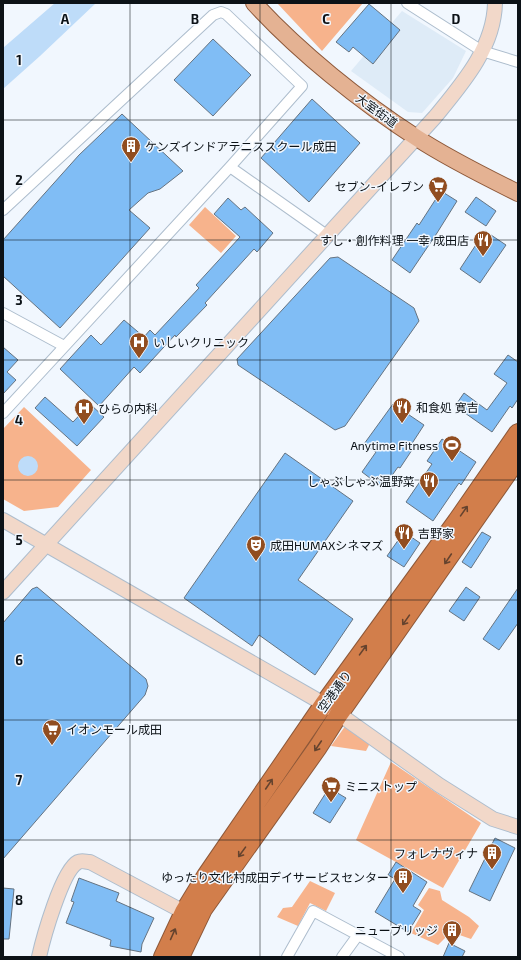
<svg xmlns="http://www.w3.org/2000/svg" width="521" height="960" font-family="'Exo 2','Noto Sans JP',sans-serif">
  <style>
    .built { fill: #deebf7 }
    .green { fill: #f7b38c }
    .water { fill: #bedcf9 }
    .building { fill: #80bdf5; stroke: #657381 }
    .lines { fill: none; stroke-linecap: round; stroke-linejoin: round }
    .street-casing { stroke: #adbdcd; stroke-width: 12 }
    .secondary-casing { stroke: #adbdcd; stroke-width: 16 }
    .primary-casing { stroke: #8d5839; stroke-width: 18 }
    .highway-casing { stroke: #8d5839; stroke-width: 20 }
    .street { stroke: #fff; stroke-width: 10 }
    .secondary { stroke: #f2d8c9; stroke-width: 14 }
    .primary { stroke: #e4b293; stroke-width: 16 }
    .highway { stroke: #d27e4b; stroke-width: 18 }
    .oneway { stroke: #65432e }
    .grid { fill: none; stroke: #0c1217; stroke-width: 1; stroke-opacity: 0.55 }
    .labels { text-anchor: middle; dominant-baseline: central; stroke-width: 3; stroke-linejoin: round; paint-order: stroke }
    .street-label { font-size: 12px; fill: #0c1217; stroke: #f1f7fe }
    .poi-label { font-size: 12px; fill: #0c1217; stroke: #f1f7fe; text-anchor: start }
    .grid-label { font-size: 13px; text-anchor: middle; font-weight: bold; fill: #0c1217; stroke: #f1f7fe; stroke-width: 3; stroke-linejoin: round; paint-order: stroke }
  </style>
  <rect width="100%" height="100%" fill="#f1f7fe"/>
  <path class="built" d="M402,11L466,51L453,78L422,113L408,112L351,71Z"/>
  <path class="green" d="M277,3H363L322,51Z
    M205,207L236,236L221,253L189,225Z
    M24,407L91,470L58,507L24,511L3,499V429Z
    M346,725L370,743L366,751L331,746Z
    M391,762L481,823L443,888L356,840Z
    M310,881L335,893L326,911L310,903L298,926L277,917L283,908L292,907Z
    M429,888L440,891L442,900L469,917L479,926L471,939L451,932L438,945L411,933L424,910L418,905Z"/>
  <path class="water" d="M55,3H96L40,56L3,89V48Z
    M18 466a10 10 0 1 1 20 0a10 10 0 1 1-20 0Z"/>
  <path class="building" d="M369,4L400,30L373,64L353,47L349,52L336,42Z
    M213,39L251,75L213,116L174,80Z
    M312,99L360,143L309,202L261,158Z
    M122,114L183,171L160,189L148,193L129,210L150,228L60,328L3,276V240L79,155Z
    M441,191L457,201L437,233L410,273L392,260L417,223L419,225Z
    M476,197L496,211L486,226L465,212Z
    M228,198L241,210L245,207L273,233L257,252L254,249L205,303L207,305L176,337L175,335L140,373L134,367L99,406L60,369L91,335L101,345L124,320L144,337L150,330L155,335L199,288L196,285L240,237L214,214Z
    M485,231L506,245L480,283L460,269Z
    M338,257L414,308L419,321L345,426L335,430L238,365L237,359L330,258Z
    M3,347L18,360L7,372L16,380L3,394Z
    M508,355L518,362V399L512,408L510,406L492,432L455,406L464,393L487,410L507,383L494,374Z
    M45,397L73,422L90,404L104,417L77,446L35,408Z
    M393,404L424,425L411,445L414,447L400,468L398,467L383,488L362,472L376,452L364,444Z
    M442,439L476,462L461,485L459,483L433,521L406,502L432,464L427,461Z
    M285,453L353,501L298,580L353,619L315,675L259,635L252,646L184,598Z
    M404,532L420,543L404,567L387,556Z
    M482,532L491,537L471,568L462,562Z
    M37,587L146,679L148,686L145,695L3,859V623L32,589Z
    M466,587L480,597L464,621L449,611Z
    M518,588V623L499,650L483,639Z
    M329,788L346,798L330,823L313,813Z
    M495,838L515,848L490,901L469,891Z
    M396,862L427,882L413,906L421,911L408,932L375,912L395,879L388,875Z
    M79,878L119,893L116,901L154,918L142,944L141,952L110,946L111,940L66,923L74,902L71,901Z
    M3,888L14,889L9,939H3Z
    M449,943L465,951L462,957H443Z"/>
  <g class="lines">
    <defs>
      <path id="street" d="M407,3L482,51L518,62
        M230,167L328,236
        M3,210L213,15L221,12L226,14L302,86L230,167L3,413
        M3,313L64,346
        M287,957L313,911L399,957
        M342,957L358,935"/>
      <path id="secondary" d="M3,520L324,704L339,714L439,785L493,819L518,827
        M3,592L435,117C462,84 494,48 495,3
        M39,957C43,939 62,870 78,862C82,860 86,862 90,862L184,912"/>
      <path id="primary" d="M254,3C299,52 361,102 417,138C449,159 484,176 518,193"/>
      <path id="highway" d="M163,957L184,912L206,876L324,704L457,521L518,433
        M180,957L203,909L318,747L339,714L518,458"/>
    </defs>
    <use href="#street" class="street-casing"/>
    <use href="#secondary" class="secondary-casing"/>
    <use href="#primary" class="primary-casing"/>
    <use href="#highway" class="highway-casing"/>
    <use href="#street" class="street"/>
    <use href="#secondary" class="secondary"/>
    <use href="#primary" class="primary"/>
    <use href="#highway" class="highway"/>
  </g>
  <defs><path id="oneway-shaft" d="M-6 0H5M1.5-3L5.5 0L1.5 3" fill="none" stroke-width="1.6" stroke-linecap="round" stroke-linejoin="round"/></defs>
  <g class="oneway">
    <use href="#oneway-shaft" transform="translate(464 511) rotate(-55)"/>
    <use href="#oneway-shaft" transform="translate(448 559) rotate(124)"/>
    <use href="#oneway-shaft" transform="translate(406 620) rotate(125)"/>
    <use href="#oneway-shaft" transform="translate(363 650) rotate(-54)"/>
    <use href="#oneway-shaft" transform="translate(318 746) rotate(124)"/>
    <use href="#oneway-shaft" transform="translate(269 784) rotate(-56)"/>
    <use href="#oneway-shaft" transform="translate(242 852) rotate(126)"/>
    <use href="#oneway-shaft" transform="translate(173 934) rotate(-66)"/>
  </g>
  <path class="grid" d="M130,3V957M260,3V957M391,3V957M3,120H518M3,240H518M3,360H518M3,480H518M3,600H518M3,720H518M3,840H518"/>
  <defs>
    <symbol id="building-pin" viewBox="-11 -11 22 30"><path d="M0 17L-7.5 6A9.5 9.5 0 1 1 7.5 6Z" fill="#914d20" stroke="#f1f7fe"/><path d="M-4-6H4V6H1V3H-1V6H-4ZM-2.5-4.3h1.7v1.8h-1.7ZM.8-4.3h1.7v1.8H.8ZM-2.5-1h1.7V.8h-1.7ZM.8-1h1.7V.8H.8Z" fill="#fff"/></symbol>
    <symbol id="supermarket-pin" viewBox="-11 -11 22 30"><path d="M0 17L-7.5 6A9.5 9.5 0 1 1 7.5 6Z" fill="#914d20" stroke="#f1f7fe"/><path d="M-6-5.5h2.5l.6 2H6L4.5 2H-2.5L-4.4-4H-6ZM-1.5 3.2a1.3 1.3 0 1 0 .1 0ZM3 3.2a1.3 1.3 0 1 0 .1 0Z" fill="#fff"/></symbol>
    <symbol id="restaurant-pin" viewBox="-11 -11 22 30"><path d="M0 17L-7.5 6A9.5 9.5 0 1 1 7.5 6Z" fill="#914d20" stroke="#f1f7fe"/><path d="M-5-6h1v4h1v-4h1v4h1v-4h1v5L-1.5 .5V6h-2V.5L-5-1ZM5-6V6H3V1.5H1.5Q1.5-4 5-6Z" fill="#fff"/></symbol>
    <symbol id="hospital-pin" viewBox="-11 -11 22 30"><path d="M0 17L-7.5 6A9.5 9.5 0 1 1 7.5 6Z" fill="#914d20" stroke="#f1f7fe"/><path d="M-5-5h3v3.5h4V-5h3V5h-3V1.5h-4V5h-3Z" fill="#fff"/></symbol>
    <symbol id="stadium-pin" viewBox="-11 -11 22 30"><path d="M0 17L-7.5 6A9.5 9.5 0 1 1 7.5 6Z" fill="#914d20" stroke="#f1f7fe"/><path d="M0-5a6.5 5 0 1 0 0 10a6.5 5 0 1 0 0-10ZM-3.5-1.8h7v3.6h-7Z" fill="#fff"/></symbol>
    <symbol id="theatre-pin" viewBox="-11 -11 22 30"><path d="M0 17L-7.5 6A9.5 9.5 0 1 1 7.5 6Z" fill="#914d20" stroke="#f1f7fe"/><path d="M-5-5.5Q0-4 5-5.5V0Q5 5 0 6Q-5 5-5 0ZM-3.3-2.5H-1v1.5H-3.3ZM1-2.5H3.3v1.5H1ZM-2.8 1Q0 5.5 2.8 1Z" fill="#fff"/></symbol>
  </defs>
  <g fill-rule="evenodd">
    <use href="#building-pin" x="120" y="135" width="22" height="30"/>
    <use href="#supermarket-pin" x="427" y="175" width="22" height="30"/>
    <use href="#restaurant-pin" x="472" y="229" width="22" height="30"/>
    <use href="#hospital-pin" x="128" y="331" width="22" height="30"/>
    <use href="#restaurant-pin" x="391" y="396" width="22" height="30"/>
    <use href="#hospital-pin" x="73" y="397" width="22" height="30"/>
    <use href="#stadium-pin" x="441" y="434" width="22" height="30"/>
    <use href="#restaurant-pin" x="418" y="470" width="22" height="30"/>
    <use href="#restaurant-pin" x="393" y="522" width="22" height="30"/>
    <use href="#theatre-pin" x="245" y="534" width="22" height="30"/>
    <use href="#supermarket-pin" x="41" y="718" width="22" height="30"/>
    <use href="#supermarket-pin" x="320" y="775" width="22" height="30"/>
    <use href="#building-pin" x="481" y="842" width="22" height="30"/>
    <use href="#building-pin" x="392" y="866" width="22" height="30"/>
    <use href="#building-pin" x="441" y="919" width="22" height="30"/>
  </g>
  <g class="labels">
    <g class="street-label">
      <text transform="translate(377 110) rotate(36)">大室街道</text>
      <text transform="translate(334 691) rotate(-54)">空港通り</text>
    </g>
    <g class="poi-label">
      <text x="145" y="146">ケンズインドアテニススクール成田</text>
      <text x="424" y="186" text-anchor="end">セブン-イレブン</text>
      <text x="469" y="240" text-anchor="end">すし・創作料理 一幸 成田店</text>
      <text x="153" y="342">いしいクリニック</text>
      <text x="416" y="407">和食処 寛吉</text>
      <text x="98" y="408">ひらの内科</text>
      <text x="438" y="445" text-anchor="end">Anytime Fitness</text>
      <text x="415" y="481" text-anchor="end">しゃぶしゃぶ温野菜</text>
      <text x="418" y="533">吉野家</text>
      <text x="270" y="545">成田HUMAXシネマズ</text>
      <text x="66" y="729">イオンモール成田</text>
      <text x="345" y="786">ミニストップ</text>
      <text x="478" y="853" text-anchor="end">フォレナヴィナ</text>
      <text x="389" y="877" text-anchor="end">ゆったり文化村成田デイサービスセンター</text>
      <text x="438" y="930" text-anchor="end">ニューブリッジ</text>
    </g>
  </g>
  <g class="grid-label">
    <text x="65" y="24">A</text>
    <text x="195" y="24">B</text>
    <text x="326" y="24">C</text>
    <text x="456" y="24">D</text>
    <text x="19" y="65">1</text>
    <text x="19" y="185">2</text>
    <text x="19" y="305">3</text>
    <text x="19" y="425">4</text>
    <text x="19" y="545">5</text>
    <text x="19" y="665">6</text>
    <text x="19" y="785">7</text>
    <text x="19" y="905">8</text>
  </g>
  <rect width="521" height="960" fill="none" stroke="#0c1217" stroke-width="8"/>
</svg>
